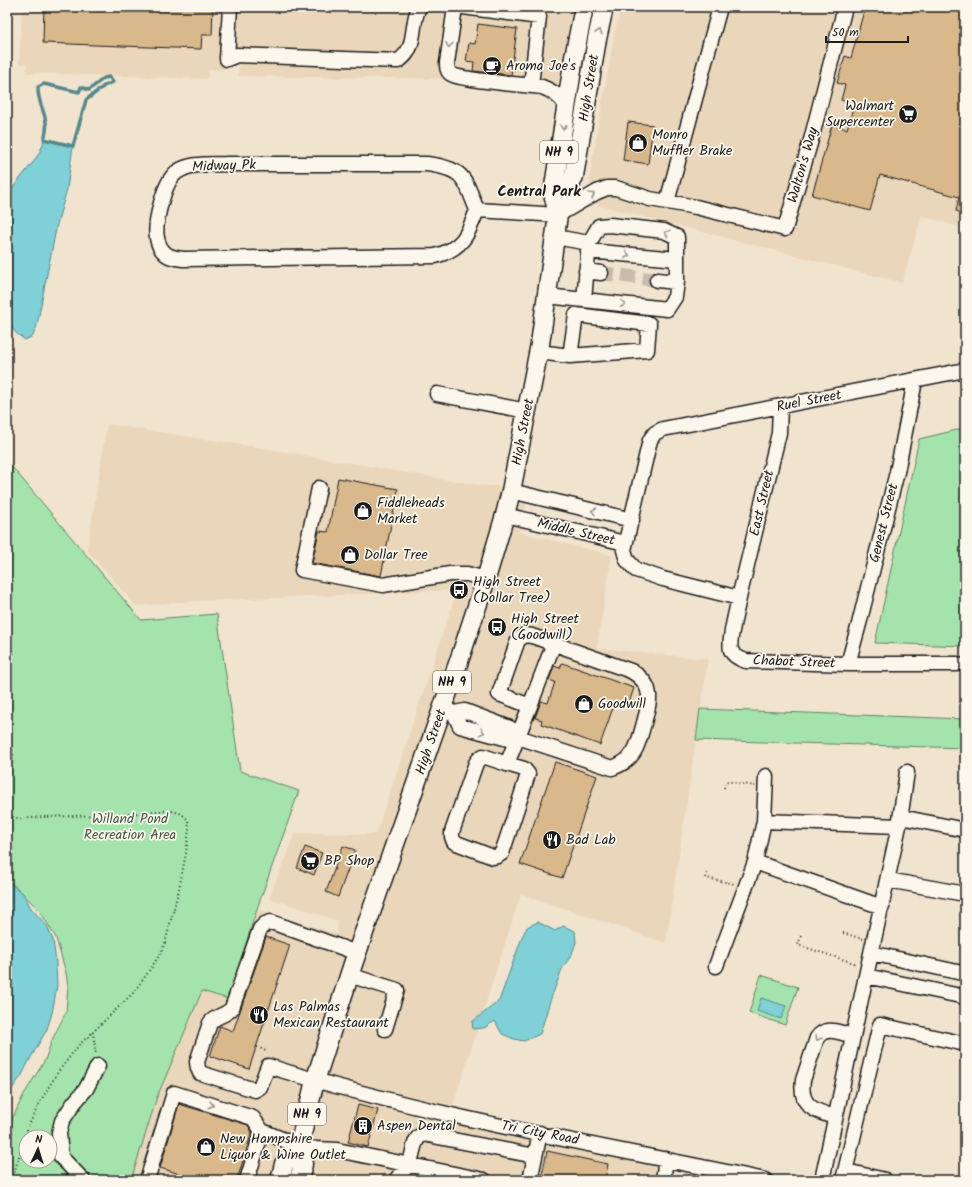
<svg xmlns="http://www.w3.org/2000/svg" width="972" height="1187" font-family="Kalam,sans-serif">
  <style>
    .built { fill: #ead7bb }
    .green { fill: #a4e4ac; stroke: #608064; fill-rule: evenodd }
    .water { fill: #7fd0d7; stroke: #57888c }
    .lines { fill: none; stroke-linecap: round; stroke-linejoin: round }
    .stream { stroke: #57888c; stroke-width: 3.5 }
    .building { fill: #d9b88c; stroke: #1c1c1c }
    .minor-tunnel { stroke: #c6bcab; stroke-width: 14; stroke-dasharray: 14 7; stroke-linecap: butt }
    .minor-casing { stroke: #1c1c1c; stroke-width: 17 }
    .major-casing { stroke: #1c1c1c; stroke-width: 21 }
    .path { stroke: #1c1c1c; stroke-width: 2; stroke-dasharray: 1 3; stroke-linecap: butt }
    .minor { stroke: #fbf7ec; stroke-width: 14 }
    .major { stroke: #fbf7ec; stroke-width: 18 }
    .oneway { stroke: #97948e }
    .labels { text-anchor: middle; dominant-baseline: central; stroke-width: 3.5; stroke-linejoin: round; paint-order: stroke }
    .shield { fill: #fbf7ec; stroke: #5f5e5a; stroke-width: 1 }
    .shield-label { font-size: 13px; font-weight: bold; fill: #1c1c1c }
    .poi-label { font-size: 14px; fill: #1c1c1c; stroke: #fbf7ec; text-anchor: start }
    .street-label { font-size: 14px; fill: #1c1c1c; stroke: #fbf7ec }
    .park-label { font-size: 14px; fill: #455847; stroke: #fbf7ec }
    .neighbourhood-label { font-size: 15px; font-weight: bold; fill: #1c1c1c; stroke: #fbf7ec }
  </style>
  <rect width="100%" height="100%" fill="#f1e4cf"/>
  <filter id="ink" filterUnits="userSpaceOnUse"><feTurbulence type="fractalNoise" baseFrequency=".025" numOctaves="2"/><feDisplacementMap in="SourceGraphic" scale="8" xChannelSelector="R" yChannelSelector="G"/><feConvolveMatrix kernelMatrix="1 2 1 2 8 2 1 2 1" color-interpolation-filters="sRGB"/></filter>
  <g filter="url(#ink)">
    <path class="built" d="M22,7H572L555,99L543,91L450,79L238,76L239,64L229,66L222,70H209L207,79L26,73L27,64H19Z
      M621,7H965V229L922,216L902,283L598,205L589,180L614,35Z
      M107,424L257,447L479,485L531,488L519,532L612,555L597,648L708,659L666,943L521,894L450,1115L664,1162L662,1180H131L157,1097L202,991L229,999L257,909L337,934L338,921L269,898L295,833L376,834L457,590L181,602L136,606L87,550Z"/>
    <path class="green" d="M965,428V646L875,643L919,439Z
      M7,461L141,620L217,614L240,771L299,791L259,903L228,999L202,991L157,1097L131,1180H7V1130L23,1096L45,1060L52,1040L66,1012L68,986L66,973L56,938L40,911L15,886L7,880ZM26,1137H50V1161H26Z
      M700,709L965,719V748L696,740Z
      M761,975L798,987L785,1025L749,1013Z"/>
    <path class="water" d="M44,139L73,146L67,189L57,224L37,325L33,336L25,340L16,333L7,322V198C17,177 41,160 44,139Z
      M7,882L23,893L31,908L47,926L53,940L56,962L57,986L52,1013L47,1029L29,1061L22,1075L7,1096Z
      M538,922L555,931L563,926L575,931L576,942L572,954L562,969L550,1001L540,1034L524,1041L514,1039L502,1034L495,1021L484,1028L473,1029L472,1022L499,1001L522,937L527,927Z
      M761,998L786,1006L781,1019L757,1011Z"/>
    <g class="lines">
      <path class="stream" d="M109,77L113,82L104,86L86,100L73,146L44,139C52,118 37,107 38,87L44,84L79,92L81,87L89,90L104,78Z"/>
    </g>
    <path class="building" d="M44,7H213L212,35H202L201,49L43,43Z
      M865,7H965V214L956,211L959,197L880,175L870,211L812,195L832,125L847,129L854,104L841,100L845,85L837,83L845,56L851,58Z
      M478,24L517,29L511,75L473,71L474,62L466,61L469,43L475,44Z
      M628,122L653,125L648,164L623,160Z
      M338,478L398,489L381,576L312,563L319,531L328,532Z
      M562,663L634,688L628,706L615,702L600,745L541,724L542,720L535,718L541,701L548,703L555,682L549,680L554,666L560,668Z
      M555,762L597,776L562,878L520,864Z
      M343,846L355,850L338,897L326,892Z
      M305,847L322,853L314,875L297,868Z
      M266,937L290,945L249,1069L210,1056L220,1026L233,1031Z
      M179,1104L248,1125L252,1132L237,1180H200L160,1168Z
      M358,1105L378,1110L368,1147L348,1142Z
      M547,1151L608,1164L605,1180H541Z"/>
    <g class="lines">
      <path class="minor-tunnel" d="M601,273L657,280"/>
      <defs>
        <path id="minor" d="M230,7L227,59L237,55L398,61C418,49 410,25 419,7
          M455,7L447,63C447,67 447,71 451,74C459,80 527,85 542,87C553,91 559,96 566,105
          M463,7L539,17L531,85
          M228,164H427C465,169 464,178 477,210C468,235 462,249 435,256L183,259C177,258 171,258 166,254C161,250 158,244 157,238C154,223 164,181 177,172C191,162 212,165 228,164Z
          M667,202L720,7
          M477,210L558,215L597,192L607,188H616L650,199L696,207L785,229L811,140L845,7
          M588,251L677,259
          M586,271L601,273
          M657,280L677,282
          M547,296L667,309L675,297L677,282V237L664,231L610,225L599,226L589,243L555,237
          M584,300L589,243
          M539,352L570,356L647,350L649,324L576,315L570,356
          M437,394L527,411
          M319,488L302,570L383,585L450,574H467L486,579
          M511,491L632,520
          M505,515L625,543
          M739,598L779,433L780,406
          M848,664L859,624L897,472L915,381
          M957,664H848L746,661C740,659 733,656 731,650C728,641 737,609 739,598L663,579L636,570L627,560L624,550L650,440L655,433L663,429L965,370
          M530,706L554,643
          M446,710L454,713L465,711L510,728L518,737
          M454,713L460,726L508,739L518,737L612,768C636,760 638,744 644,723C646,714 650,704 649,695C648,684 640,676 631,671L532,636L525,635L518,640L499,694L530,706L507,764L524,769L528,774L521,796L502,853L498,856L493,857L454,842L452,837V832L476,763L479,759L483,756L507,764
          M901,817L965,830
          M764,821L899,826
          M755,862L882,907
          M888,880L965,894
          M357,953L271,922L265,924L260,929L232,1008C226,1016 216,1015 210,1023L197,1062L198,1068L200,1073L255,1090L260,1087L268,1066C430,1117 599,1145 765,1180
          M871,953L962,973
          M716,966L755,862L764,821L766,776
          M349,975L397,990L385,1029
          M866,976L965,997
          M835,1117C814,1111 799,1106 803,1080L817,1038C826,1025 840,1033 853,1036
          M846,1171L885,1180
          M83,1180L61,1157L59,1133L62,1121L74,1103L86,1089L98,1066
          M147,1180L174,1093L253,1118L262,1131L299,1146L316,1149L337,1150L484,1180
          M247,1180L262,1131
          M396,1180C401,1174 406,1168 410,1162C414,1152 413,1138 423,1134L535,1156
          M530,1180L540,1133
          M663,1180L666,1159
          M822,1180L866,976L899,826L907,772
          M843,1180L880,1025L965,1044"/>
        <path id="major" d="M558,215L553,193L574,57L584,7
          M299,1146L303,1164L299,1180
          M280,1180L284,1164L299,1146L315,1081L353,964L461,655L486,579L505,515L511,491L540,344L558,215L574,176L597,39L604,7"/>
      </defs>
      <use href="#minor" class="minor-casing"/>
      <use href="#major" class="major-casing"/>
      <path class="path" d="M7,731L14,758L7,764
        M724,788L726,781L755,786
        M7,811L13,817L21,819L43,817L131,814L154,811H172L182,814L188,820L189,829L186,853L179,889L165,943L161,953L149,971L133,993L93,1032L96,1055
        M707,873L706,878L735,884
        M843,933L863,939
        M801,936L798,945L857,964
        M257,1047L266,1051
        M12,1180L28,1127L41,1100L58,1072L79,1045L93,1032"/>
      <use href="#minor" class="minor"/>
      <use href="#major" class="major"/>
    </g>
    <defs><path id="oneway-chevron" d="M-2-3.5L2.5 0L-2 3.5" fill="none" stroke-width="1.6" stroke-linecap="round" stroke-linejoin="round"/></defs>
    <g class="oneway">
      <use href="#oneway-chevron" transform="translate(599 32) rotate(-77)"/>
      <use href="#oneway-chevron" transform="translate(449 45) rotate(97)"/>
      <use href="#oneway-chevron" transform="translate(563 127) rotate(99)"/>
      <use href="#oneway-chevron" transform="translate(592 195) rotate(-31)"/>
      <use href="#oneway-chevron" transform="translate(667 233) rotate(-160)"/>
      <use href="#oneway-chevron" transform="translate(627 255) rotate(5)"/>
      <use href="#oneway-chevron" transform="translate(623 304) rotate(6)"/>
      <use href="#oneway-chevron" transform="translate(594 511) rotate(-166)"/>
      <use href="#oneway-chevron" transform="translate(482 732) rotate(15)"/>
      <use href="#oneway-chevron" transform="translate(818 1038) rotate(121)"/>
      <use href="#oneway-chevron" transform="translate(211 1105) rotate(17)"/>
    </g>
  </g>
  <defs>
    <symbol id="cafe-disc" viewBox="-11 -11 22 22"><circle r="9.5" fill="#1c1c1c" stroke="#fbf7ec"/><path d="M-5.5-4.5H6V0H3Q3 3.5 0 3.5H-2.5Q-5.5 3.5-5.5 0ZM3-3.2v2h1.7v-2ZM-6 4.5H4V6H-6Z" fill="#fff"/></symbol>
    <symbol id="supermarket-disc" viewBox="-11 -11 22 22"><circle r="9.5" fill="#1c1c1c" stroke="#fbf7ec"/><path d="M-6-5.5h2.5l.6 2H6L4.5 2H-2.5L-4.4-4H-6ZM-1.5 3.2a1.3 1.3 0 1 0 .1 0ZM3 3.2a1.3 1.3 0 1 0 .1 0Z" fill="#fff"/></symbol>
    <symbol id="shop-disc" viewBox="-11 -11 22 22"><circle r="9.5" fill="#1c1c1c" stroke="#fbf7ec"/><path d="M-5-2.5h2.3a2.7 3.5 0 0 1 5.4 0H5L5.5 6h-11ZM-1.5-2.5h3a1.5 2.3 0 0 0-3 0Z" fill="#fff"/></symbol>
    <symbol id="bus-disc" viewBox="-11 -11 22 22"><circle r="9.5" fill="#1c1c1c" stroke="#fbf7ec"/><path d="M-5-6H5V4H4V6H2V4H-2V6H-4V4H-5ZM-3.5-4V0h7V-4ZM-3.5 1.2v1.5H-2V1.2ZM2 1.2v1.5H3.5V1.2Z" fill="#fff"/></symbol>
    <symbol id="restaurant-disc" viewBox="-11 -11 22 22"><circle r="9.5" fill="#1c1c1c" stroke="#fbf7ec"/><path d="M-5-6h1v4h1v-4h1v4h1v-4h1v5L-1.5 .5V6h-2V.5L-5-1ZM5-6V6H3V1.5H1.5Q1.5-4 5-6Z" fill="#fff"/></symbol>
    <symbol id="building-disc" viewBox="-11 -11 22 22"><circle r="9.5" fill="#1c1c1c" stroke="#fbf7ec"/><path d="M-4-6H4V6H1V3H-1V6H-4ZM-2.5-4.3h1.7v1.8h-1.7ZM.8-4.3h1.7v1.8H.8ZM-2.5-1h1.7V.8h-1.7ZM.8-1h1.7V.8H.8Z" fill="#fff"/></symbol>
  </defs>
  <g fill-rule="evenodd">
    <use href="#cafe-disc" x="481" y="55" width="22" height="22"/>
    <use href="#supermarket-disc" x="897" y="103" width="22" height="22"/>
    <use href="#shop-disc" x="627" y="132" width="22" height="22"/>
    <use href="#shop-disc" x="352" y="500" width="22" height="22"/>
    <use href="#shop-disc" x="339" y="544" width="22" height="22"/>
    <use href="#bus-disc" x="448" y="579" width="22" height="22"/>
    <use href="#bus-disc" x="486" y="616" width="22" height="22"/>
    <use href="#shop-disc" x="573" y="693" width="22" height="22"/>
    <use href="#restaurant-disc" x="541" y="829" width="22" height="22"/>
    <use href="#supermarket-disc" x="299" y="850" width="22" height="22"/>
    <use href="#restaurant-disc" x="248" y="1004" width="22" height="22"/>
    <use href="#building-disc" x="352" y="1115" width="22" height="22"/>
    <use href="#shop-disc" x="195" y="1136" width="22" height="22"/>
  </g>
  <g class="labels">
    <g class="shield">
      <rect x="540" y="141" width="38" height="22" rx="3"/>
      <rect x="433" y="671" width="38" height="22" rx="3"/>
      <rect x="288" y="1103" width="38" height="22" rx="3"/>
    </g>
    <g class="shield-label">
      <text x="559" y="152">NH 9</text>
      <text x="452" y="682">NH 9</text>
      <text x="307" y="1114">NH 9</text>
    </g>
    <g class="poi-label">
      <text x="506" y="66">Aroma Joe's</text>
      <text x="894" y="106" text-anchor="end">Walmart<tspan x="894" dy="16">Supercenter</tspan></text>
      <text x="652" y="135">Monro<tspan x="652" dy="16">Muffler Brake</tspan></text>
      <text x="377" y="503">Fiddleheads<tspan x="377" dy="16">Market</tspan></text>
      <text x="364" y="555">Dollar Tree</text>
      <text x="473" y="582">High Street<tspan x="473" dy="16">(Dollar Tree)</tspan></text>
      <text x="511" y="619">High Street<tspan x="511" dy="16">(Goodwill)</tspan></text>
      <text x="598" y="704">Goodwill</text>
      <text x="566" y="840">Bad Lab</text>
      <text x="324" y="861">BP Shop</text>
      <text x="273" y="1007">Las Palmas<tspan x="273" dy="16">Mexican Restaurant</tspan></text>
      <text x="377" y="1126">Aspen Dental</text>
      <text x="220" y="1139">New Hampshire<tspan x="220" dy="16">Liquor &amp; Wine Outlet</tspan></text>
    </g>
    <g class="street-label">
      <text transform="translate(589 88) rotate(-81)">High Street</text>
      <text transform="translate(803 165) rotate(-74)">Walton's Way</text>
      <text transform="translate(224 166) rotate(-2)">Midway Pk</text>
      <text transform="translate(809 401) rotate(-11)">Ruel Street</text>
      <text transform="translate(523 432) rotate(-79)">High Street</text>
      <text transform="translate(762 503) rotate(-77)">East Street</text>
      <text transform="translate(884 523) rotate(-76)">Genest Street</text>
      <text transform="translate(576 532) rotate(13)">Middle Street</text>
      <text transform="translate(794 662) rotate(2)">Chabot Street</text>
      <text transform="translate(431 742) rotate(-71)">High Street</text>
      <text transform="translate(540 1133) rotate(11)">Tri City Road</text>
    </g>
    <g class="park-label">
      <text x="130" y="819">Willand Pond<tspan x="130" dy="16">Recreation Area</tspan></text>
    </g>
    <g class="neighbourhood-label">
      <text x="539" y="192">Central Park</text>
    </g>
  </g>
  <rect width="972" height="1187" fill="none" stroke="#fbf7ec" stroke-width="24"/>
  <rect x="12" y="12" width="948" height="1163" fill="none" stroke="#1c1c1c" stroke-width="1.5" filter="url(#ink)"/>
  <g transform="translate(38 1149) rotate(4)"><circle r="19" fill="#fbf7ec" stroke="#a29f99"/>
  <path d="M0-3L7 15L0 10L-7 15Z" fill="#1c1c1c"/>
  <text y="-6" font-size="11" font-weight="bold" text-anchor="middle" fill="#1c1c1c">N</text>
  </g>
  <path d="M826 36v6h82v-6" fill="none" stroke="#1c1c1c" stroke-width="2"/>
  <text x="832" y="36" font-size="12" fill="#1c1c1c" stroke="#fbf7ec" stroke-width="3" paint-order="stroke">50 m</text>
</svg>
